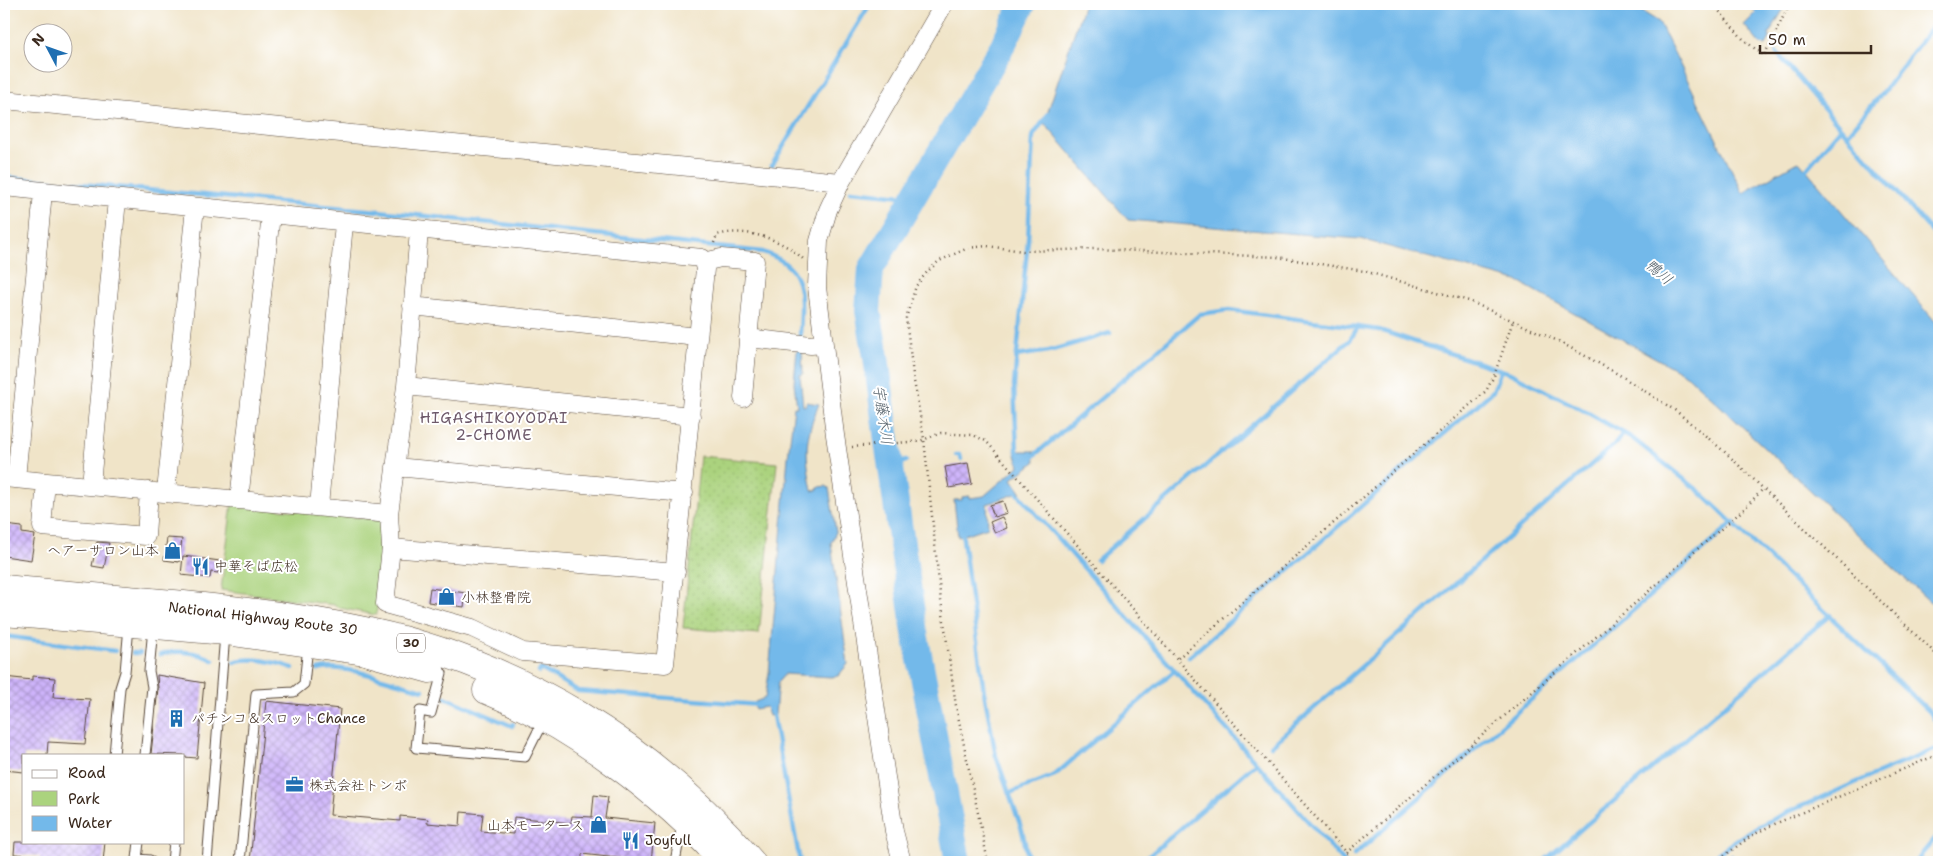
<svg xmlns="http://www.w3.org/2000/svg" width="1943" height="866" font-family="'Shantell Sans','Klee One',sans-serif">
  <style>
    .grass { fill: url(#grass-dots); stroke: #737e4e }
    .park { fill: #abd37e; stroke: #737e4e }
    .water { fill: #73b9ea; stroke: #577284 }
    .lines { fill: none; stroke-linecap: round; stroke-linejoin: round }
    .stream { stroke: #73b9ea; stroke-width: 4.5 }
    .river { stroke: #73b9ea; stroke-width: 26 }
    .building { fill: url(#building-cross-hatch) }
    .lane-casing { stroke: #564638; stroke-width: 11 }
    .street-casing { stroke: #564638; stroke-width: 19 }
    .highway-casing { stroke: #564638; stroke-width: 29 }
    .path { stroke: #564638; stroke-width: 2.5; stroke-dasharray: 1 4; stroke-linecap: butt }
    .lane { stroke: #fff; stroke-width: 9 }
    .street { stroke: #fff; stroke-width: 18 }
    .highway { stroke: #fff; stroke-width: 28 }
    .labels { text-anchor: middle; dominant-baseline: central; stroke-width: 4; stroke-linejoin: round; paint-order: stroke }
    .shield { fill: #fff; stroke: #766a62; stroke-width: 1 }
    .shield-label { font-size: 12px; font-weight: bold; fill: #3b2a1e }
    .poi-label { font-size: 14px; fill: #3b2a1e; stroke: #fff; text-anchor: start }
    .street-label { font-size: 14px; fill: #3b2a1e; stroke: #fff }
    .water-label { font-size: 15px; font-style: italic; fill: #4f5c65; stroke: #fff }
    .neighbourhood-label { font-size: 15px; letter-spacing: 1px; fill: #6e5a6b; stroke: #fff }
  </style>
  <defs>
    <pattern id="grass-dots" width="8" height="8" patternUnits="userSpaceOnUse" patternTransform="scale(1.25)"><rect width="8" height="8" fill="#abd37e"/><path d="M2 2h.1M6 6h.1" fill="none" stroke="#94b56c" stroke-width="1.8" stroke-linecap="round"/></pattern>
    <pattern id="building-cross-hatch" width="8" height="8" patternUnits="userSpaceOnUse" patternTransform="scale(1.25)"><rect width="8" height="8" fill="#ceb4fb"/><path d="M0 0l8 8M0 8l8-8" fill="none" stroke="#a893cb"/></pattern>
  </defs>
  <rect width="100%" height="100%" fill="#fff"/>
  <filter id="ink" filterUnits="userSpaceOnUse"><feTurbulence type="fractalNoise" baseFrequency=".02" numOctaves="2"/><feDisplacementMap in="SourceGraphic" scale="10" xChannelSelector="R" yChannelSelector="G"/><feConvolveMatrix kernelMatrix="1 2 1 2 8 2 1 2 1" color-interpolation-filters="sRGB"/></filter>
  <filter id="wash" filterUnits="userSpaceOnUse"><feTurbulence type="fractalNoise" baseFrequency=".0096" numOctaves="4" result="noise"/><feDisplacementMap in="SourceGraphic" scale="20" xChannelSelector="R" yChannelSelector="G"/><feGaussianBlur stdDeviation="1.12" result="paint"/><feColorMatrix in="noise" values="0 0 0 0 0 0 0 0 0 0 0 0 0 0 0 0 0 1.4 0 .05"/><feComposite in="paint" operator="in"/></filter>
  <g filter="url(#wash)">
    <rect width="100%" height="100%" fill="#f0e4c8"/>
    <path class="grass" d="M700,456L777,463L759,634L683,628Z"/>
    <path class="park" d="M232,504L382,520L384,559L376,615L340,608L335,605L221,590Z"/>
    <path class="water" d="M1084,4H1630L1659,22L1743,193L1799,161L1939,326V603L1930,602L1688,376L1517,281L1360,239L1128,220L1044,123Z
      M1757,4L1762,8L1765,4H1777L1783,10L1769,34L1770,38L1766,45L1760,44L1744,25L1756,13L1752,8Z
      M797,349L802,350L803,374L800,375L803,406L806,405V402L819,404C804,441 805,452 812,491L817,490L819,487L826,486L829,488L836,532L831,543L848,664L838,676L831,677L785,674L778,682L775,715L769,716L766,707L755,709V702L765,698L769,673L788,457L794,407H797L794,383Z
      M1015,451H1034L1035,462L1012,479L1021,492L987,504L988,527L958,537L954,500H962V497L970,496V498L984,496L1019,466Z"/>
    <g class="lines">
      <path class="stream" d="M1777,53L1841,128L1803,173
        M1841,128L1939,240
        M1847,135L1884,91L1939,17
        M772,165L870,4
        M4,177L379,211L763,252C771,255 781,259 787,265C807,282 800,315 800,339
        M851,191L913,197
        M1016,356L1049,351L1110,333
        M956,455H960L961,459
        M1020,456L1017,451L1014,385L1028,240L1033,136L1049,113
        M1030,459L1200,314L1229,310L1379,330L1510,373L1581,409L1632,438L1699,491L1930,712L1939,727
        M890,466L906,461
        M1015,490L1344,862
        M962,532L984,692L996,756L1022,830L1029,862
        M1097,560L1350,340L1358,327
        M1933,598L1936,609L1939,612
        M4,636L115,651
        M133,653H140
        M160,655C176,649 199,652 213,660
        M1189,657L1493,391L1501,370
        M234,662C250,656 277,662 293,668
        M318,670C341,662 398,684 423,690
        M539,672L541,669L578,691L759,705
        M445,697L512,726L513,724
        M772,710L800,862
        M1271,746L1616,443L1623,433
        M1010,793L1055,775L1175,670
        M1354,855L1734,522
        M1731,856L1735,862
        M1142,862L1256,763
        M1543,862L1830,615
        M1708,862C1745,829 1778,816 1823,797C1862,780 1900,763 1939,748
        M1915,862L1939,834"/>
      <path class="river" d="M958,862L915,633L888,448L876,357L868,311L871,269L1003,45L1023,4"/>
    </g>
    <g id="blocks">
      <path class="building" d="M968,463L972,484L949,488L945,467Z
        M1003,501L1007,513L994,517L990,505Z
        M1002,517L1007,528L995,533L990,522Z
        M5,525L22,527V533L35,535L31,560L4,556Z
        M167,538L182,539L179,562L164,560Z
        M97,542L109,543L104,568L92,566Z
        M183,556L220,561L218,573L211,572L210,578L181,575Z
        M430,588L466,593L464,607L428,602Z
        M157,675L204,683L197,758L184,757V755L151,754L158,688Z
        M32,676L55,678L53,697L90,699L85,744L48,742L47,755H24V772L4,770V677L32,680Z
        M266,701L340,709L330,815L400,821V816L428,819L427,823L460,826L461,812L483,814L481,831L513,834L514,817L571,823L572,816L592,817L594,795L608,797L605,818L655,823L651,862L582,854V862H250Z
        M15,842H105L103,862H39L40,856L14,854Z"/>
    </g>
  </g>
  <g filter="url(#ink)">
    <use href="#blocks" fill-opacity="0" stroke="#564638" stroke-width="1"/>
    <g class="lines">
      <defs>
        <path id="lane" d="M442,673L431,713L420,711L416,748L525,757L543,721
          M114,755L120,688L125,672L129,626
          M145,755L152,687L149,671L153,628
          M139,842L137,859L150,860L151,862
          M172,862L174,842
          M207,862L225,634
          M240,862L256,694L294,692L304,684L308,646
          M675,862L682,824"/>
        <path id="street" d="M4,100L841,182
          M4,187L702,258L705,269L665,664L523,652L472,628L385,604L391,548L389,514L406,386L419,231
          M704,262L721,258L755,261L743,398
          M412,306L697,337
          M748,338L811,345L824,344
          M406,386L691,416
          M395,467L684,493
          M4,478L389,514
          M16,479L43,192
          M46,482L42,527L146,536L149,491
          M91,485L117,199
          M166,492L195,207
          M239,500L271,215
          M319,507L344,223
          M391,548L676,572
          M902,862L894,831L835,435L817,287L819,241L828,210L841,182L944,4"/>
        <path id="highway" d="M4,589C125,601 249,606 369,632C518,664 653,746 751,862
          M4,612L226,631L365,651L430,669
          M487,690C574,725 663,793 725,862"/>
      </defs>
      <use href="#lane" class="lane-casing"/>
      <use href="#street" class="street-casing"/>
      <use href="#highway" class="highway-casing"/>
      <path class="path" d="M1713,4L1743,39L1764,56L1787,9L1783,4
        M714,243L717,235C745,227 783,239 803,259
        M852,447L920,441L941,433L973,435L986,441L1355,862
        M1178,658L1486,391L1494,376L1513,321
        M1346,853L1744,509L1763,489
        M988,862L956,706L940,593L924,439L913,375L906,318L916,286L927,272L939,261L968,248L987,246L1023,251L1096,249L1277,257L1364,271L1469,301L1558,341L1618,374L1676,411L1726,453L1939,657
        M1716,862L1751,836L1770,826L1939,754"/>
      <use href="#lane" class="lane"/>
      <use href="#street" class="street"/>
      <use href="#highway" class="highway"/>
    </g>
  </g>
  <defs>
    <symbol id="shop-bare" viewBox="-9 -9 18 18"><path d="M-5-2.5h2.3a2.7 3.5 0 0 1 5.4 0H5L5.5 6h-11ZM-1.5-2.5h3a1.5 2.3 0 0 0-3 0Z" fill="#1f6fb2" stroke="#fff" stroke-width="2.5" paint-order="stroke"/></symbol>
    <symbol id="restaurant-bare" viewBox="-9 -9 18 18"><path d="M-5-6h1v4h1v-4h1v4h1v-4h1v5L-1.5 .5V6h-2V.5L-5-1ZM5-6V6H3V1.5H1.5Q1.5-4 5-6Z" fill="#1f6fb2" stroke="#fff" stroke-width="2.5" paint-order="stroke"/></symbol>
    <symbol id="building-bare" viewBox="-9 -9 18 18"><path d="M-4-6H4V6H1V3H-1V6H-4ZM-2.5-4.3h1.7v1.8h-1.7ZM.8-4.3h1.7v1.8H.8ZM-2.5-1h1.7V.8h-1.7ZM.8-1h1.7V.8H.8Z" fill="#1f6fb2" stroke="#fff" stroke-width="2.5" paint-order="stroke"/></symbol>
    <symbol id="office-bare" viewBox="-9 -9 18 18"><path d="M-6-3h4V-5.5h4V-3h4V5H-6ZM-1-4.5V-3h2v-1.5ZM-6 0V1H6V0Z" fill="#1f6fb2" stroke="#fff" stroke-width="2.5" paint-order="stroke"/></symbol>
  </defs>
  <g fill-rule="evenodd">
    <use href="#shop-bare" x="160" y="538" width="25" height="25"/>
    <use href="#restaurant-bare" x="188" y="554" width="25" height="25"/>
    <use href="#shop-bare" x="434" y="584" width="25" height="25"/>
    <use href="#building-bare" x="164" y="706" width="25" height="25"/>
    <use href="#office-bare" x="282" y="772" width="25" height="25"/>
    <use href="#shop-bare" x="586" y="812" width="25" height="25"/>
    <use href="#restaurant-bare" x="618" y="828" width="25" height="25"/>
  </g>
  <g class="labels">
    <rect class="shield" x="397" y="633.5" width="28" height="19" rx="4"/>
    <g class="shield-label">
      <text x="411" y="643">30</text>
    </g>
    <g class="poi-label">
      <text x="159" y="550" text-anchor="end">ヘアーサロン山本</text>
      <text x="214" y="566">中華そば広松</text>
      <text x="461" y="597">小林整骨院</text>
      <text x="191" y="718">パチンコ＆スロットChance</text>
      <text x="309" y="785">株式会社トンボ</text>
      <text x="584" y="825" text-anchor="end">山本モータース</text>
      <text x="645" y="840">Joyfull</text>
    </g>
    <g class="street-label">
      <text transform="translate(263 618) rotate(7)">National Highway Route 30</text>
    </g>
    <g class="water-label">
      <text transform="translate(1659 272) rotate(41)">鴨川</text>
      <text transform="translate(883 415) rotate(82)">宇藤木川</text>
    </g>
    <g class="neighbourhood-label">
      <text x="494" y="418">HIGASHIKOYODAI<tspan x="494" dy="17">2-CHOME</tspan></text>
    </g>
  </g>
  <rect width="1943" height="866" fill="none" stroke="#fff" stroke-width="20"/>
  <rect x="22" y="754" width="162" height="90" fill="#ffffff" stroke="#b1aaa5"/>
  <rect x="32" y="770" width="25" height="8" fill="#ffffff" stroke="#b1aaa5"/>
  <text x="68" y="778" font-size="15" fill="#3b2a1e">Road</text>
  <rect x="32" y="791" width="25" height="15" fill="#abd37e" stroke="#b1aaa5"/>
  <text x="68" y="804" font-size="15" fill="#3b2a1e">Park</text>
  <rect x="32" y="816" width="25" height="15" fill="#73b9ea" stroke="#b1aaa5"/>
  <text x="68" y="828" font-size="15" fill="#3b2a1e">Water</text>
  <g transform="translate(48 48) rotate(311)"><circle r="24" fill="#ffffff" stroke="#b1aaa5"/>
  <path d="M0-4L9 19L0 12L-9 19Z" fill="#1f6fb2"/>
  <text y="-8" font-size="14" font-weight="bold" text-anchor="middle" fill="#3b2a1e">N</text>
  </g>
  <path d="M1760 45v8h111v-8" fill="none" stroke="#3b2a1e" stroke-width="2.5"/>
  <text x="1768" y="45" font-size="15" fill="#3b2a1e" stroke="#ffffff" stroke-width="4" paint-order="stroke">50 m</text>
</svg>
